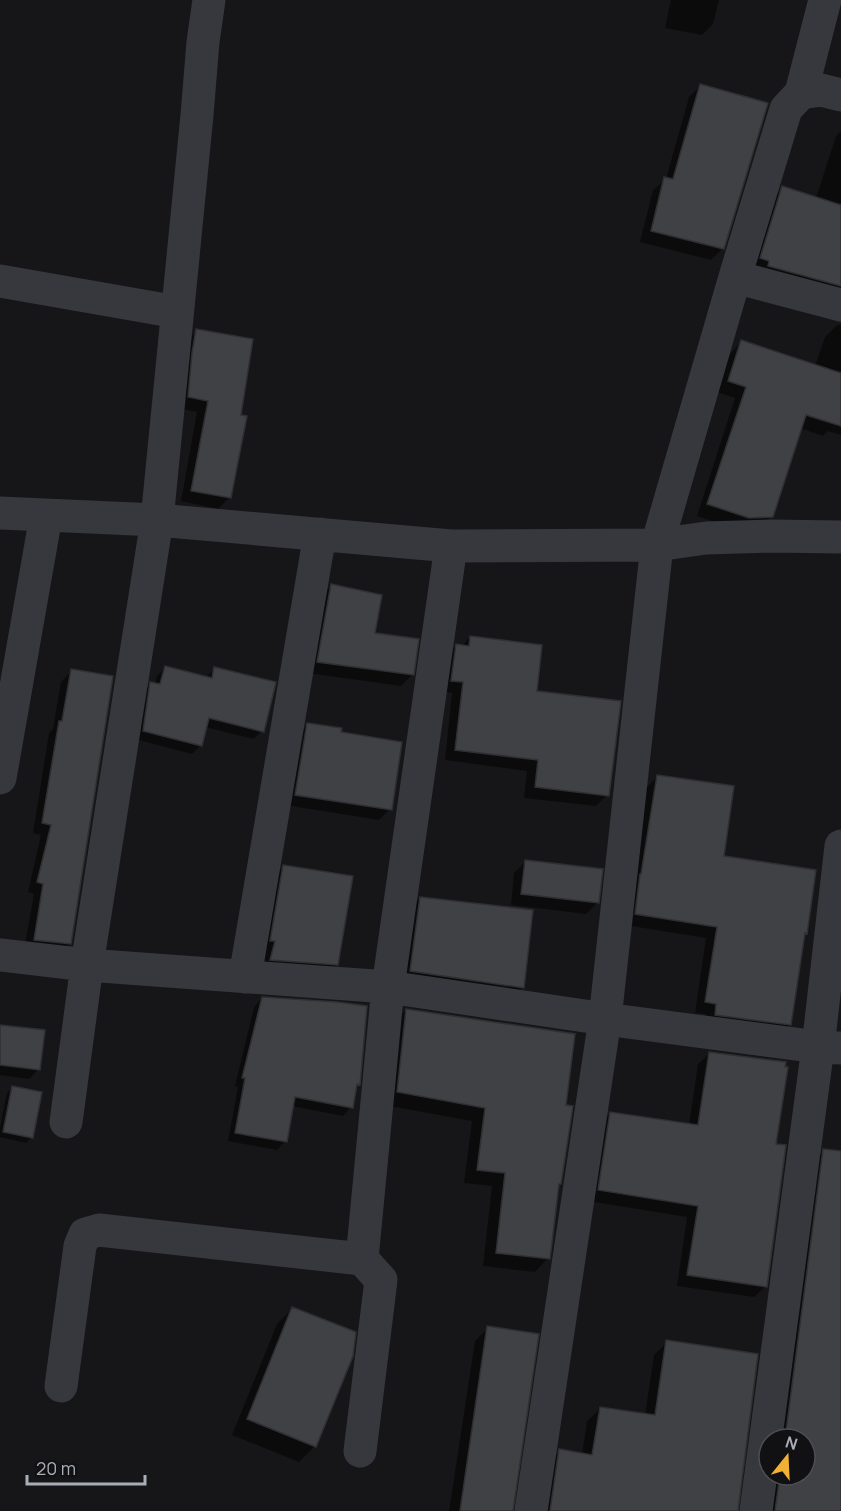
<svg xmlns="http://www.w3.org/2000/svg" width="841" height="1511" font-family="Manrope,sans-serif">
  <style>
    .shadow { fill: #0007 }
    .building { fill: #404145; stroke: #303034; stroke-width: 1.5 }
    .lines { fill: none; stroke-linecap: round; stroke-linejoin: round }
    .minor { stroke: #37383d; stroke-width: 33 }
  </style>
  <rect width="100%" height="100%" fill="#161618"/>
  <path class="shadow" d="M671,0H719L713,24L702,35L665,28Z
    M700,86L723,248L711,260L640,242L653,190L666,179L689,97Z
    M841,131V302L749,270L771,199L783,188L816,198L836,136Z
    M841,324V435L828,431L823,436L800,428L771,516L760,528L736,529L697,516L735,398L717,392L730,354L741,342L815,366L825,337L837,325Z
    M197,331L239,416L230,497L218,509L181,501L197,412L177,408L186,342Z
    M331,586L373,634L417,640L412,675L401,686L307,673L320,597Z
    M470,637L535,693L607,795L596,806L524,798L527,771L445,760L452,693L440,691L445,657L456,646L461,647Z
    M166,667L205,678L215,669L262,731L254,739L205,727L201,745L192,754L135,739L142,692L151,684H155L157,676Z
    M71,671L70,944L59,954L24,950L34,894L28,892L41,835L33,833L49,733L53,729L61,682Z
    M308,725L340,733L390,809L379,820L285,805L296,736Z
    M657,777L722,857L815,872L804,942L802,944L790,1024L779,1035L704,1025L706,1014L695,1013L706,938L625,925L646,788Z
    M525,862L597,903L586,914L511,905L514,873Z
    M284,866L337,964L326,975L260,970L272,878Z
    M420,898L523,987L513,997L401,981L410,908Z
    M262,998L358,1084L355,1087L351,1107L343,1116L292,1106L285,1141L277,1150L228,1141L238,1087L235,1086L254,1007Z
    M406,1010L564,1106L560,1184L557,1187L548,1258L535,1272L483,1266L492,1186L464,1183L472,1121L384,1105L393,1023Z
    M0,1026L39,1069L29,1079L0,1075Z
    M710,1053L775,1145L766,1286L754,1297L677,1286L687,1217L588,1201L599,1124L611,1113L689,1125L698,1064Z
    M13,1087L32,1137L26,1143L0,1137V1127L7,1093Z
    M824,1151L841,1153V1511H765L769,1475H805V1439H774L811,1164Z
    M293,1308L315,1446L299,1462L232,1435L277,1324Z
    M488,1328L511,1511H449L475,1341Z
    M667,1342L736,1511H540L547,1464L560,1451L582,1455L587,1421L600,1409L645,1415L654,1355Z"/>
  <path class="building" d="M700,84L768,103L724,249L651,231L664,177L673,179Z
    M782,186L841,205V286L768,266L769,261L760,258Z
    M196,329L253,339L241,415L247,416L231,498L191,491L208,401L188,397L192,353Z
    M741,340L841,373V426L806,415L773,517L749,518L707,504L746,387L728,381Z
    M331,584L382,595L375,633L419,639L414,675L317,662Z
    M470,636L542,645L537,691L621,701L609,796L535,787L538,760L455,750L463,682L451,681L456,644L469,646Z
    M165,666L212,678L214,667L276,682L264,732L209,718L202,746L143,731L150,682L160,684Z
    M71,669L113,676L71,944L34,940L43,884L37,882L51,825L42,823L59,721H62Z
    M307,723L342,728L341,732L402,742L392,810L295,795Z
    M657,775L734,786L724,856L816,870L807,934L805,933L791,1025L715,1015L716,1004L705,1002L717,927L635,914L640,874H641Z
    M525,860L603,869L599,903L521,894Z
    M283,865L353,876L338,965L270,960L275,941H270Z
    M420,897L533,910L524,988L410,971Z
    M262,997L337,1002L367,1006L360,1085L357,1084L353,1108L295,1097L287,1142L235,1133L245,1078H242Z
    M406,1009L575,1034L566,1105L573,1106L561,1184H559L550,1259L496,1253L505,1173L477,1170L485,1108L397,1092Z
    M0,1025L45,1030L40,1070L0,1065Z
    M709,1052L786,1062L785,1067H788L776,1144L786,1145L767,1287L687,1275L698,1206L598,1190L610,1112L698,1125Z
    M12,1086L42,1092L33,1138L3,1132Z
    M823,1149L841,1151V1511H775L780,1475H805V1439H785Z
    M292,1307L356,1332L353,1356L316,1447L247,1419Z
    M487,1326L539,1334L513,1511H460Z
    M666,1340L758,1354L738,1511H550L559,1449L592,1455L600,1407L655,1415Z"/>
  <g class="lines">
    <path class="minor" d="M801,93L825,0
      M735,277L841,305
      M0,281L177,312
      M0,513L157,520L451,546L657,545L706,538L771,536L841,537
      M0,778L46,516
      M0,955L87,965L388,987L605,1019L818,1047L841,1048
      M245,977L320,534
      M66,1122L87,965L157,520L197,115L203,42L209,0
      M362,1259L388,987L451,546
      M61,1386L80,1246L85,1234L99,1230L362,1259L381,1280L360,1451
      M531,1511L605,1019L657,545L735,277L786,109L801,93L821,90L841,95
      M756,1511L818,1047L841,846"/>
  </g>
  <g transform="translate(787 1457) rotate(18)"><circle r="28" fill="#111113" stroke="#4d4f55" stroke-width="1.5"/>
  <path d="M0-4.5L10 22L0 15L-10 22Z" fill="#f2b134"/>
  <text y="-9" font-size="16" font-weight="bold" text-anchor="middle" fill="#a8adb8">N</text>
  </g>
  <path d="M27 1475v9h118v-9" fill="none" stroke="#a8adb8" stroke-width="3"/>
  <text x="36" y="1475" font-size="18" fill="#a8adb8" stroke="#111113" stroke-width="4.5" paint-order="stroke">20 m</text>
</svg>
